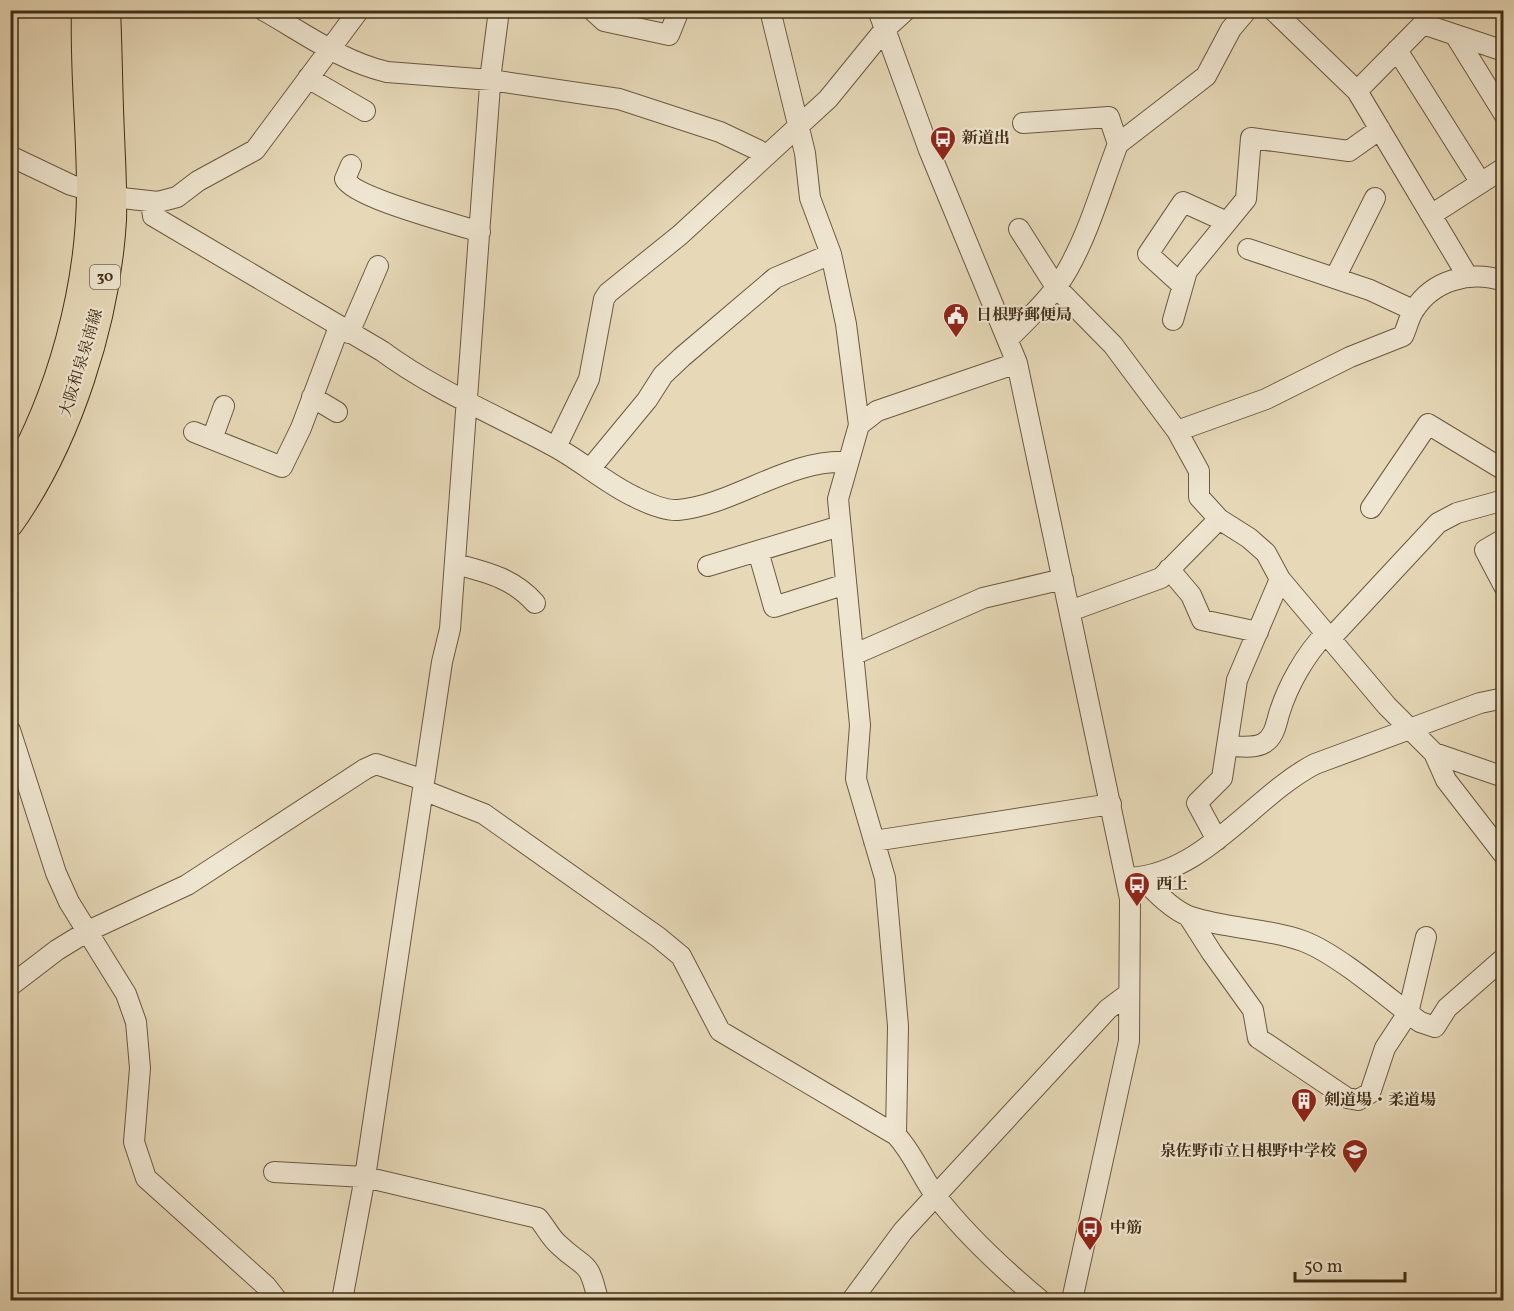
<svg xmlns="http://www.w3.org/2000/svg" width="1514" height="1311" font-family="Vollkorn,'Noto Serif JP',serif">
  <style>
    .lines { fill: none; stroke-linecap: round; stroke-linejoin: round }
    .minor-casing { stroke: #6b593f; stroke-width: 22 }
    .major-casing { stroke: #422e17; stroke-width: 28 }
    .minor { stroke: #efe6d1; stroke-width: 20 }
    .major { stroke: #e7d9b8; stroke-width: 26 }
    .labels { text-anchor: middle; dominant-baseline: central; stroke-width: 4.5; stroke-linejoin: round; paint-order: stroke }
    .shield { fill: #efe6d1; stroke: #76654f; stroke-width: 1.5 }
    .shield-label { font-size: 15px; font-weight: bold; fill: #422e17 }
    .poi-label { font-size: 16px; font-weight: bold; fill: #422e17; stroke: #efe6d1; text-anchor: start }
    .street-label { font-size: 16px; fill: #422e17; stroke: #efe6d1 }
  </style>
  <rect width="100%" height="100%" fill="#e7d9b8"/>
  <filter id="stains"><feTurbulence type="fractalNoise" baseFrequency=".00333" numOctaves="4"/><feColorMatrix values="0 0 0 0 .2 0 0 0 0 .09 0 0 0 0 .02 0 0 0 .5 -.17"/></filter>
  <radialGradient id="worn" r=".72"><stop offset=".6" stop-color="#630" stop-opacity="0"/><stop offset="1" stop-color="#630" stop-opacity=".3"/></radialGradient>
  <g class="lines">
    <defs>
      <path id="minor" d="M263,10C304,33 341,61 387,72L491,80L619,99L720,132L758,150L764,157
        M592,10L604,21L669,35L679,10
        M770,10L805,153L810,198L831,254L846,324L859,425L838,499L860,725L856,779L885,878L895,991L898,1026L896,1135
        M878,10L929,150L1017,363L1130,899L1129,1041L1072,1300
        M1273,10L1357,91L1468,277
        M1455,35L1504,114
        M1397,50L1481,183
        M308,78L365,111
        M1357,91L1423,24L1504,51
        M1023,123L1109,117L1118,144L1206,76L1231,29L1247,10
        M10,156L71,185L113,197L158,202L177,197L198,181L255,150L359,10
        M351,165L345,179C354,198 456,224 480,232
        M151,202L153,216L382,351C436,391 499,416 557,448C584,463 607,484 635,497C647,503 664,511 678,510C734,505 790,458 848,462
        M1431,215L1504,168
        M1019,229L1056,287L1113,345L1177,431L1266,399L1350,357L1403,336C1407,328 1409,317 1414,310C1433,280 1470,270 1504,281
        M1248,249L1370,290L1413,310
        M1335,278L1375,198
        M1182,285L1148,254L1183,202L1227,222
        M1173,320L1187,271L1246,199L1251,138L1349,151L1380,129
        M349,333L378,266
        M1008,339C1030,317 1053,296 1068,269C1090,230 1102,185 1118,144
        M312,397L337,412
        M859,425L877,411L1017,363
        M1177,431L1199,471V497L1219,519L1249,538L1266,553L1280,579L1387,706L1434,753L1446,780L1504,855
        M194,432L282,467L301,428L339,327
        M212,439L224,406
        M556,447L589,379L604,299L608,293L680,235L828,99L885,29L906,10
        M590,469L647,400L663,375L682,357L775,278L831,254
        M1371,508L1428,424L1504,470
        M1504,539L1485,550L1504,586
        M758,551L774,607L846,584
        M456,564C486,572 513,578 535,603
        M708,566L840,526
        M1169,569L1191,595L1202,620L1258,632
        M1070,611L1161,578L1219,519
        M1331,638L1438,523L1457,513L1504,500
        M853,655L983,598L1063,579
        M10,730L56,873L69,902L126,994L136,1022L140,1068L134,1142L146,1178L266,1286L277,1300
        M1227,746C1239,746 1254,749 1264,743C1274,737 1276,725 1279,714C1288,685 1305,655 1326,633
        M1434,753L1504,777
        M423,790L484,814L658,937L681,956L720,1031L896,1135C913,1153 921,1176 936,1196C966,1235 1003,1269 1040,1300
        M1217,840L1197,803L1222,778L1237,680L1280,579
        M874,841L1111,804
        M1141,877C1154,891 1173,911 1191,917C1228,929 1267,928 1303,941C1338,954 1389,999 1420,1022L1435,1027L1447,1008L1504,958
        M1129,878C1205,874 1253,796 1315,764L1480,703L1504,698
        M1189,917L1212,953L1253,1010L1258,1038L1347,1098L1358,1100L1370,1093L1385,1048L1408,1013L1426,937
        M10,986L57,950L88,931L187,885L365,769L376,764L424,780
        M274,1172L365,1177L538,1218C545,1226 550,1237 558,1244C586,1271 588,1257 598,1300
        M342,1300L365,1177L442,662L450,629L491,72L499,10
        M852,1300L903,1231L1108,1009L1128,994"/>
      <path id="major" d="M10,482C60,397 90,288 90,189C90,129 83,70 85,10
        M10,524C69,441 107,321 113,220C114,191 112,162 111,134C109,93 109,52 107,10"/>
    </defs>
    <use href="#minor" class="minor-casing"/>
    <use href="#major" class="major-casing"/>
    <use href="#minor" class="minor"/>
    <use href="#major" class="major"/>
  </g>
  <defs>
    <symbol id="bus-pin" viewBox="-11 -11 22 30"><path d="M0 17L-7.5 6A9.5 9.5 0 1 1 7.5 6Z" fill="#8f2418" stroke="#efe6d1"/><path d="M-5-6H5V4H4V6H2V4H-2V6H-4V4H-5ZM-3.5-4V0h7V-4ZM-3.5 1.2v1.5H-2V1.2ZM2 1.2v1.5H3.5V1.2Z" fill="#fff"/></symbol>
    <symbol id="civic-pin" viewBox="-11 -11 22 30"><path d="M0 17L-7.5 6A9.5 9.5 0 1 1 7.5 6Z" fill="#8f2418" stroke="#efe6d1"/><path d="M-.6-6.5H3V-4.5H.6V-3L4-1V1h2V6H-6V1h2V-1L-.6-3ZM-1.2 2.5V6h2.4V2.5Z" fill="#fff"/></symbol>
    <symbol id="building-pin" viewBox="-11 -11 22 30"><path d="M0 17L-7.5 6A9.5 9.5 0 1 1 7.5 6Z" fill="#8f2418" stroke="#efe6d1"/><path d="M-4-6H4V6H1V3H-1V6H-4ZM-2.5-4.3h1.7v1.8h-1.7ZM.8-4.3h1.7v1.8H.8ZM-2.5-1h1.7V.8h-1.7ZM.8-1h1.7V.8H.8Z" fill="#fff"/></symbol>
    <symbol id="school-pin" viewBox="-11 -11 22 30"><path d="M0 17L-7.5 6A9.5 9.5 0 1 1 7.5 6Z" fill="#8f2418" stroke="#efe6d1"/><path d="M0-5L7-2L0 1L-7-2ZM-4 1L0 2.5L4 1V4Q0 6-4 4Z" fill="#fff"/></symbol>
  </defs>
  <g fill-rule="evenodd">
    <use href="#bus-pin" x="928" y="124" width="30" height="40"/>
    <use href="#civic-pin" x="941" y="301" width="30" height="40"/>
    <use href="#bus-pin" x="1122" y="870" width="30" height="40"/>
    <use href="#building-pin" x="1289" y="1086" width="30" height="40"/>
    <use href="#school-pin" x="1340" y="1137" width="30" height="40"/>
    <use href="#bus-pin" x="1075" y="1214" width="30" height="40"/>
  </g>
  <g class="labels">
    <rect class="shield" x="90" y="265" width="30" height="24" rx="4.5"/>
    <g class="shield-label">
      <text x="105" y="277">30</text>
    </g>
    <g class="poi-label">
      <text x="962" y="139">新道出</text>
      <text x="976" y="316">日根野郵便局</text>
      <text x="1156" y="885">西上</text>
      <text x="1324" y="1101">剣道場・柔道場</text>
      <text x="1336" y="1152" text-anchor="end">泉佐野市立日根野中学校</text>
      <text x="1110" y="1229">中筋</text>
    </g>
    <g class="street-label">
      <text transform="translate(82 363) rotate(-73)">大阪和泉泉南線</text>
    </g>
  </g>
  <rect width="1514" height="1311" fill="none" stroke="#e7d9b8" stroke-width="36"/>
  <rect x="12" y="12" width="1490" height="1287" fill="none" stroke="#422e17" stroke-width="3"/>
  <rect x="18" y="18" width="1478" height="1275" fill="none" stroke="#422e17" stroke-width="1.5"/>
  <path d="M1295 1272v9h110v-9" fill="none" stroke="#422e17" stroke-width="3"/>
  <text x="1304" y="1272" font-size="18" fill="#422e17" stroke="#efe6d1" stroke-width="4.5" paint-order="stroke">50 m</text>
  <rect width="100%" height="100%" filter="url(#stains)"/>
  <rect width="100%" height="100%" fill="url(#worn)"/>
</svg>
